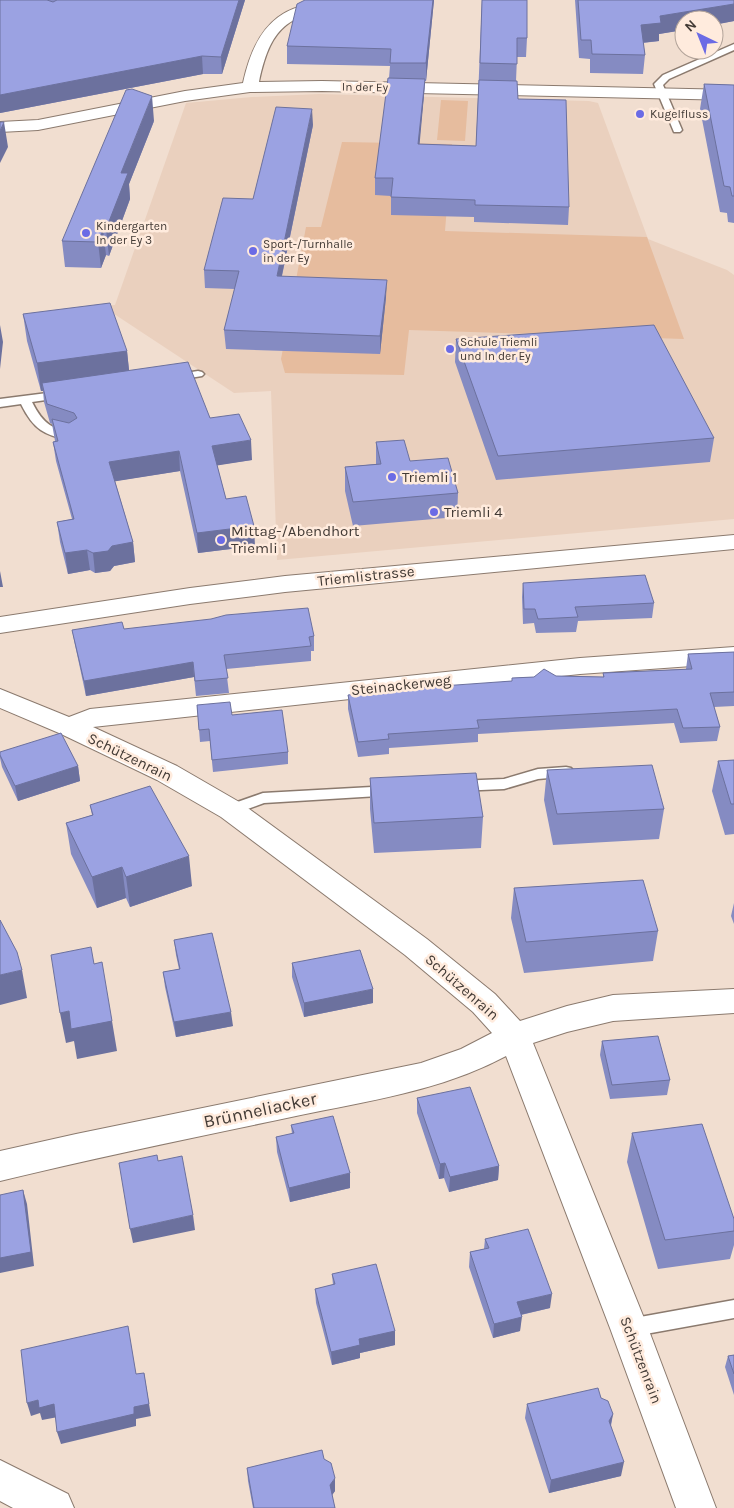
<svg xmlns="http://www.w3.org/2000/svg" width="734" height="1508" font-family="Karla,sans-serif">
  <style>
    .built { fill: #ead0be }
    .green { fill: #e6bc9e }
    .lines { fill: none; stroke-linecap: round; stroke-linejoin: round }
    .service-casing { stroke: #8b7a6e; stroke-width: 3 }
    .minor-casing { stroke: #8b7a6e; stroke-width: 2 }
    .tertiary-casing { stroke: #8b7a6e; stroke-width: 2 }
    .service { fill: #fff; fill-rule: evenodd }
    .minor { fill: #fff; fill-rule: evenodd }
    .tertiary { fill: #fff; fill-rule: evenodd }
    .wall { fill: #858bc2 }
    .shaded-wall { fill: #6c719e }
    .building { fill: #9ba2e2; stroke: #6c719e }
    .poi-dot { fill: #6b6be5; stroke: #ffebdd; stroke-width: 2 }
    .labels { text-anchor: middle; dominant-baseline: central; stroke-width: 5; stroke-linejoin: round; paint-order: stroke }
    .far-street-label { font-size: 12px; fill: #423a35; stroke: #ffebdd }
    .far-poi-label { font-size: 12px; fill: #423a35; stroke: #ffebdd; text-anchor: start }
    .poi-label { font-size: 15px; fill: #423a35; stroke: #ffebdd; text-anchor: start }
    .street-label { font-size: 15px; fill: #423a35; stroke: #ffebdd }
    .near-street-label { font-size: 18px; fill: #423a35; stroke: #ffebdd }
  </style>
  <rect width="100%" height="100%" fill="#f1ded0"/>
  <path class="built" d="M319,94L589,101L598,103L648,239L727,270L734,275V519L277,560L271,391L234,393L102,306L115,305L186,103L252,97Z"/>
  <path class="green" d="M441,100L468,101L465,141L437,140Z
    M342,142L452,144L445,231L647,237L684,339L409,330L404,375L285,373L281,359L306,227H321Z"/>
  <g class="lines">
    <defs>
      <path id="service" d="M734,44V50L669,79L663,85L682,130L680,132H674L654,84L663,75Z
        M198,371L202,372L204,374L202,376L172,381L166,378L172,375Z
        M63,391L67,393L69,395L67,397L32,402C44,426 52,428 76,434L78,437L72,441C44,435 34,430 21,404L0,407V399Z
        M566,767L571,768L574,772L571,776L538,779L504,789L458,791L453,790L450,786L453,782L458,781L504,779L538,769Z
        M390,786L395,787L398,791L395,795L264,803L231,815L226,814L223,810L226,806L263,793Z
        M734,1300V1318L629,1337L622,1335L619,1328L622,1321L629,1319Z"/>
      <path id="minor" d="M350,0L348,3C291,17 272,20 259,82L322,81L734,90V100L322,91L250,92L185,101L38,130L0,132V122L38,120L185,91L243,83C257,19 286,0 350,0Z
        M734,647V663L580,674L93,727L177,766L241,803L427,939L495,994L520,1021L567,1006L613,995L734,989V1013L613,1021L567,1032L533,1043L648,1328L716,1508H676L610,1328L506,1056C441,1091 367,1101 296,1116C197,1137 98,1157 0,1181V1151L76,1134L421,1063L461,1049L492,1033L473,1012L405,955L221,817L157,780L59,733L0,708V689L69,717L90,709L580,658Z
        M0,1460L68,1494L74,1508H13L0,1501Z"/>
      <path id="tertiary" d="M734,535V549L285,592L190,604L0,633V617L190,588L285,576Z"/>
    </defs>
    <use href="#service" class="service-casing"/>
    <use href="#minor" class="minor-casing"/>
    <use href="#tertiary" class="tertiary-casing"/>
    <use href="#service" class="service"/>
    <use href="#minor" class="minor"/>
    <use href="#tertiary" class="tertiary"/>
  </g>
  <path class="wall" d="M0,0H245L222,74H203L0,113Z
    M434,0L426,81H425L424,95L419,144L476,146L482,0L527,38L526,57H517L516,81L518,99L569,207L568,225L474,222V217L391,215V196L375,195V178L389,78L390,66L287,64V46L301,2Z
    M575,0H734V21L659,34V41L643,43L645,55L643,74L590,73V59L579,58Z
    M704,84L734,85V223L728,222L727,213L720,212L700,109Z
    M154,121L129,184L130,199L109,256L106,255L101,268L65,267L62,241Z
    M313,125L282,276L386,297L380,354L226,349L224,330L235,289L205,288L204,270L253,199Z
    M23,314L127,351L129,371L210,418L252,460L217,465L226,499L255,546L198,553L180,471L115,481L133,542L135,562L114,566L110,571L95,573L90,570L68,574L60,542L57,522L72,519L56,461L53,442L55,441L52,424L50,423L44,402L43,391H41L27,341Z
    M456,339L714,438L710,462L496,480L455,362Z
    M376,442L410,461L458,493L457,517L353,526L345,491V467L376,464Z
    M523,583L654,603L652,618L578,621L576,632L536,633L534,623L523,624L522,597Z
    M124,629L314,636V651H311V661L226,669L229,693L196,696L194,677L86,696L75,645L72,630Z
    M734,652V706L714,707L720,727L717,741L680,743L674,723L478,734V742L389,748V754L358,757L348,709V695L512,681V678L556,676L603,677V673L686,669L688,654Z
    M197,705L232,715L288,752V764L213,772L210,741L200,742Z
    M0,752L78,766L80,781L18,801L2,767L0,758Z
    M734,760V834L725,835L712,791L718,761Z
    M547,770L664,809L659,839L553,845L544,800Z
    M370,778L483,817L481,848L374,853L370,809Z
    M90,805L192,886L130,907L126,898L97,908L71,854L66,823L92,815Z
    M514,888L658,931L653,961L524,973L511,918Z
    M734,903V924L731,916Z
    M174,940L233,1026L176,1037L165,987L163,972L179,969L176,955Z
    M292,963L373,1003L304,1017L292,977Z
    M602,1041L670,1080L667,1095L610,1099L600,1055Z
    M417,1098L499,1166L498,1180L449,1192L444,1178L439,1179L417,1113Z
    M291,1125L350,1188L290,1202L277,1152L276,1137L292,1134Z
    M632,1133L734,1219V1245L730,1259L658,1269L627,1162Z
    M485,1239L550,1308L521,1315L520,1331L493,1338L469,1267L470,1252L484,1249Z
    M332,1274L395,1331V1345L360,1353V1358L332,1365L316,1303L315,1289L333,1285Z
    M734,1355V1395L725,1367L728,1356Z
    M601,1398L613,1414L611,1426L621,1476L549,1493L525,1418L527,1404Z
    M324,1459L335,1491L332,1495L335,1508H253L248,1481L247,1468Z"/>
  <path class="shaded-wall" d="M239,0H245L222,74L221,57Z
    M433,0H434L426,81V63Z
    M734,4V21L714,25V20H684V30L659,34V41L639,43L641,25L660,16Z
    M202,56L203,74L0,113V95Z
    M425,79L424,95L418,162V144Z
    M152,96L154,121L129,184L130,199L109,256L106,229L121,173Z
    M312,109L313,125L278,294L277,276Z
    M4,122L8,147L0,163V131Z
    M103,229L106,255L101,268L98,242Z
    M387,280L386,297L380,354V336Z
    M0,325L3,342L0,369Z
    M127,351L130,379L42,383L43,391H41L37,363Z
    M251,440L252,460L214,466L212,446Z
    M179,451L180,471L111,482L109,462Z
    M254,526L255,546L198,553L197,533Z
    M133,542L135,562L114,566L110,571L95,573L93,553L112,546Z
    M87,550L90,570L68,574L65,553Z
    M0,571L3,587H0Z
    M193,662L194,677L86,696L84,681Z
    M78,766L80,781L18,801L15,786Z
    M189,856L192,886L130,907L126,877Z
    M122,867L126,898L97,908L92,877Z
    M22,970L27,998L0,1005V975Z
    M373,989V1003L304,1017V1003Z
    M69,1011L112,1021L117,1051L77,1059L74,1041L66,1043L60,1013Z
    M231,1012L233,1026L176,1037L174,1022Z
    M445,1163L444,1178L439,1179L440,1164Z
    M499,1166L498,1180L449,1192L450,1177Z
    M350,1173V1188L290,1202L289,1188Z
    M23,1190L27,1204L34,1266L0,1273V1258Z
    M193,1215L195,1230L133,1243L130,1229Z
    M552,1294L550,1308L515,1316L517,1302Z
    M522,1317L520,1331L493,1338L494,1324Z
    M395,1331V1345L360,1353V1358L332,1365L331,1352L359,1339Z
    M144,1373L151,1416L136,1419V1426L61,1444L57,1432L134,1407Z
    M38,1400L54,1404L58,1417L42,1420L40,1413L31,1416L27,1403Z
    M613,1414L610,1428L609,1421Z
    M624,1462L621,1476L549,1493L551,1480Z
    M335,1478V1491L330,1498V1485Z"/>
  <path class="building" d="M0,0H47L53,2L57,0H239L221,57L202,56L0,95Z
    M305,0H433L426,63H390L391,49L287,46L297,4Z
    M482,0H527V38H517V64L480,63Z
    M578,0H734V4L660,16L661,23L641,25L645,55L592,54L591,40H581Z
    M388,78L425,79L418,144L476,146L479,80L517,81L518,99L566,100L569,207L475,205V200L391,197L393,178H375Z
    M704,84L734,85V196H732L730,187L724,186Z
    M132,89L152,96L121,173H128L106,229H103L98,242L62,241L126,90Z
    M276,107L312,109L277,276L387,280L380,336L224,330L239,271L204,270L223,198L253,199Z
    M0,122H4L0,131Z
    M110,303L127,351L37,363L23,314Z
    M654,325L714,438L498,456L456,339Z
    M188,362L210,418L239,414L251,440L212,446L226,499L246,496L254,526L197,533L179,451L109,462L133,542L112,546L108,551L93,553L87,550L65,553L57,522L74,519L53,442L58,441L52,419L69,423L77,418L74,413L47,404L42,383Z
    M404,440L410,461L448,458L458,493L353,502L345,467L381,464L376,442Z
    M645,575L654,603L575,607L578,617L538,619L535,609H524L523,583Z
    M308,608L314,636L309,637L311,646L224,655L228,678L195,681L193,662L84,681L72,630L122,622L124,629L211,619L226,615Z
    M734,652V692L710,693L720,727L683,728L677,709L477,720L479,728L388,734L389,739L358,742L348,695L428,687L512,681V678L534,677L544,669L556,676L604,677L603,673L692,669L688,654Z
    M230,702L232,715L282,710L288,752L212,760L209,729L199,730L197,705Z
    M61,733L78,766L15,786L0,755V752Z
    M734,760V804H731L718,761Z
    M652,765L664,809L557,814L547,770Z
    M476,773L483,817L374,823L370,778Z
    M150,786L189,856L126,877L122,867L92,877L66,823L93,815L90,805Z
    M643,880L658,931L526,942L514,888Z
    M0,920L17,952L22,970L0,975Z
    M212,933L231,1012L174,1022L163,972L180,969L174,940Z
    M91,947L94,964L102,962L112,1021L71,1029L69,1011L60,1013L51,955Z
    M360,950L373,989L304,1003L292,963Z
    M658,1036L670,1080L612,1085L602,1041Z
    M470,1087L499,1166L450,1177L445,1163L440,1164L417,1098Z
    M333,1116L350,1173L289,1188L276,1137L294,1133L291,1125Z
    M702,1124L734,1219V1231L665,1240L632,1133Z
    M157,1155L158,1161L182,1156L193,1215L130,1229L119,1163Z
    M23,1190L31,1252L0,1258V1195Z
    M528,1229L552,1294L517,1302L522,1317L494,1324L470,1252L489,1248L485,1239Z
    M376,1264L395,1331L359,1339L360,1345L331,1352L315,1289L335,1284L332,1274Z
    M128,1326L136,1374L144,1373L149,1404L134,1407V1414L57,1432L54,1404L39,1408L38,1400L27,1403L21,1350Z
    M734,1355V1374L728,1356Z
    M598,1388L601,1398L608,1401L613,1414L609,1421L624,1462L551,1480L527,1404Z
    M322,1450L324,1459L331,1463L335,1478L330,1485L335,1508H254L247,1468Z"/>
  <g class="poi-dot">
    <circle cx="640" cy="114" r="5"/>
    <circle cx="86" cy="233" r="5"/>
    <circle cx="253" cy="251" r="5"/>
    <circle cx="450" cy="349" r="5"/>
    <circle cx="392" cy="477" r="5"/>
    <circle cx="434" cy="512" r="5"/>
    <circle cx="221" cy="540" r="5"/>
  </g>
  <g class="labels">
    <g class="far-street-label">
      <text transform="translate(365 87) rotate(1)">In der Ey</text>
    </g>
    <g class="far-poi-label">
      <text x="650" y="114">Kugelfluss</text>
      <text x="96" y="226">Kindergarten<tspan x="96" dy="14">In der Ey 3</tspan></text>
      <text x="263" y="244">Sport-/Turnhalle<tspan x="263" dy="14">in der Ey</tspan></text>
      <text x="460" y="342">Schule Triemli<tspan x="460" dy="14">und In der Ey</tspan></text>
    </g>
    <g class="poi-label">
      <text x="402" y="477">Triemli 1</text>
      <text x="444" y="512">Triemli 4</text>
      <text x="231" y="531">Mittag-/Abendhort<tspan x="231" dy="17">Triemli 1</tspan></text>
    </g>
    <g class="street-label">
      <text transform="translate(366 576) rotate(-6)">Triemlistrasse</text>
      <text transform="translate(401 685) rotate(-6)">Steinackerweg</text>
      <text transform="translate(130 757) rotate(26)">Schützenrain</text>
      <text transform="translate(462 987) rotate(41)">Schützenrain</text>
      <text transform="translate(641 1360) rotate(69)">Schützenrain</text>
    </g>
    <g class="near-street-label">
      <text transform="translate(260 1110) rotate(-12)">Brünneliacker</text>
    </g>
  </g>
  <g transform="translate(699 35) rotate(317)"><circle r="24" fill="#ffebdd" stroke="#b3a49a"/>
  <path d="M0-4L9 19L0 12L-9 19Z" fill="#6b6be5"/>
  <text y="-8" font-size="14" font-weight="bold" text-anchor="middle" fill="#423a35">N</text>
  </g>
</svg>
